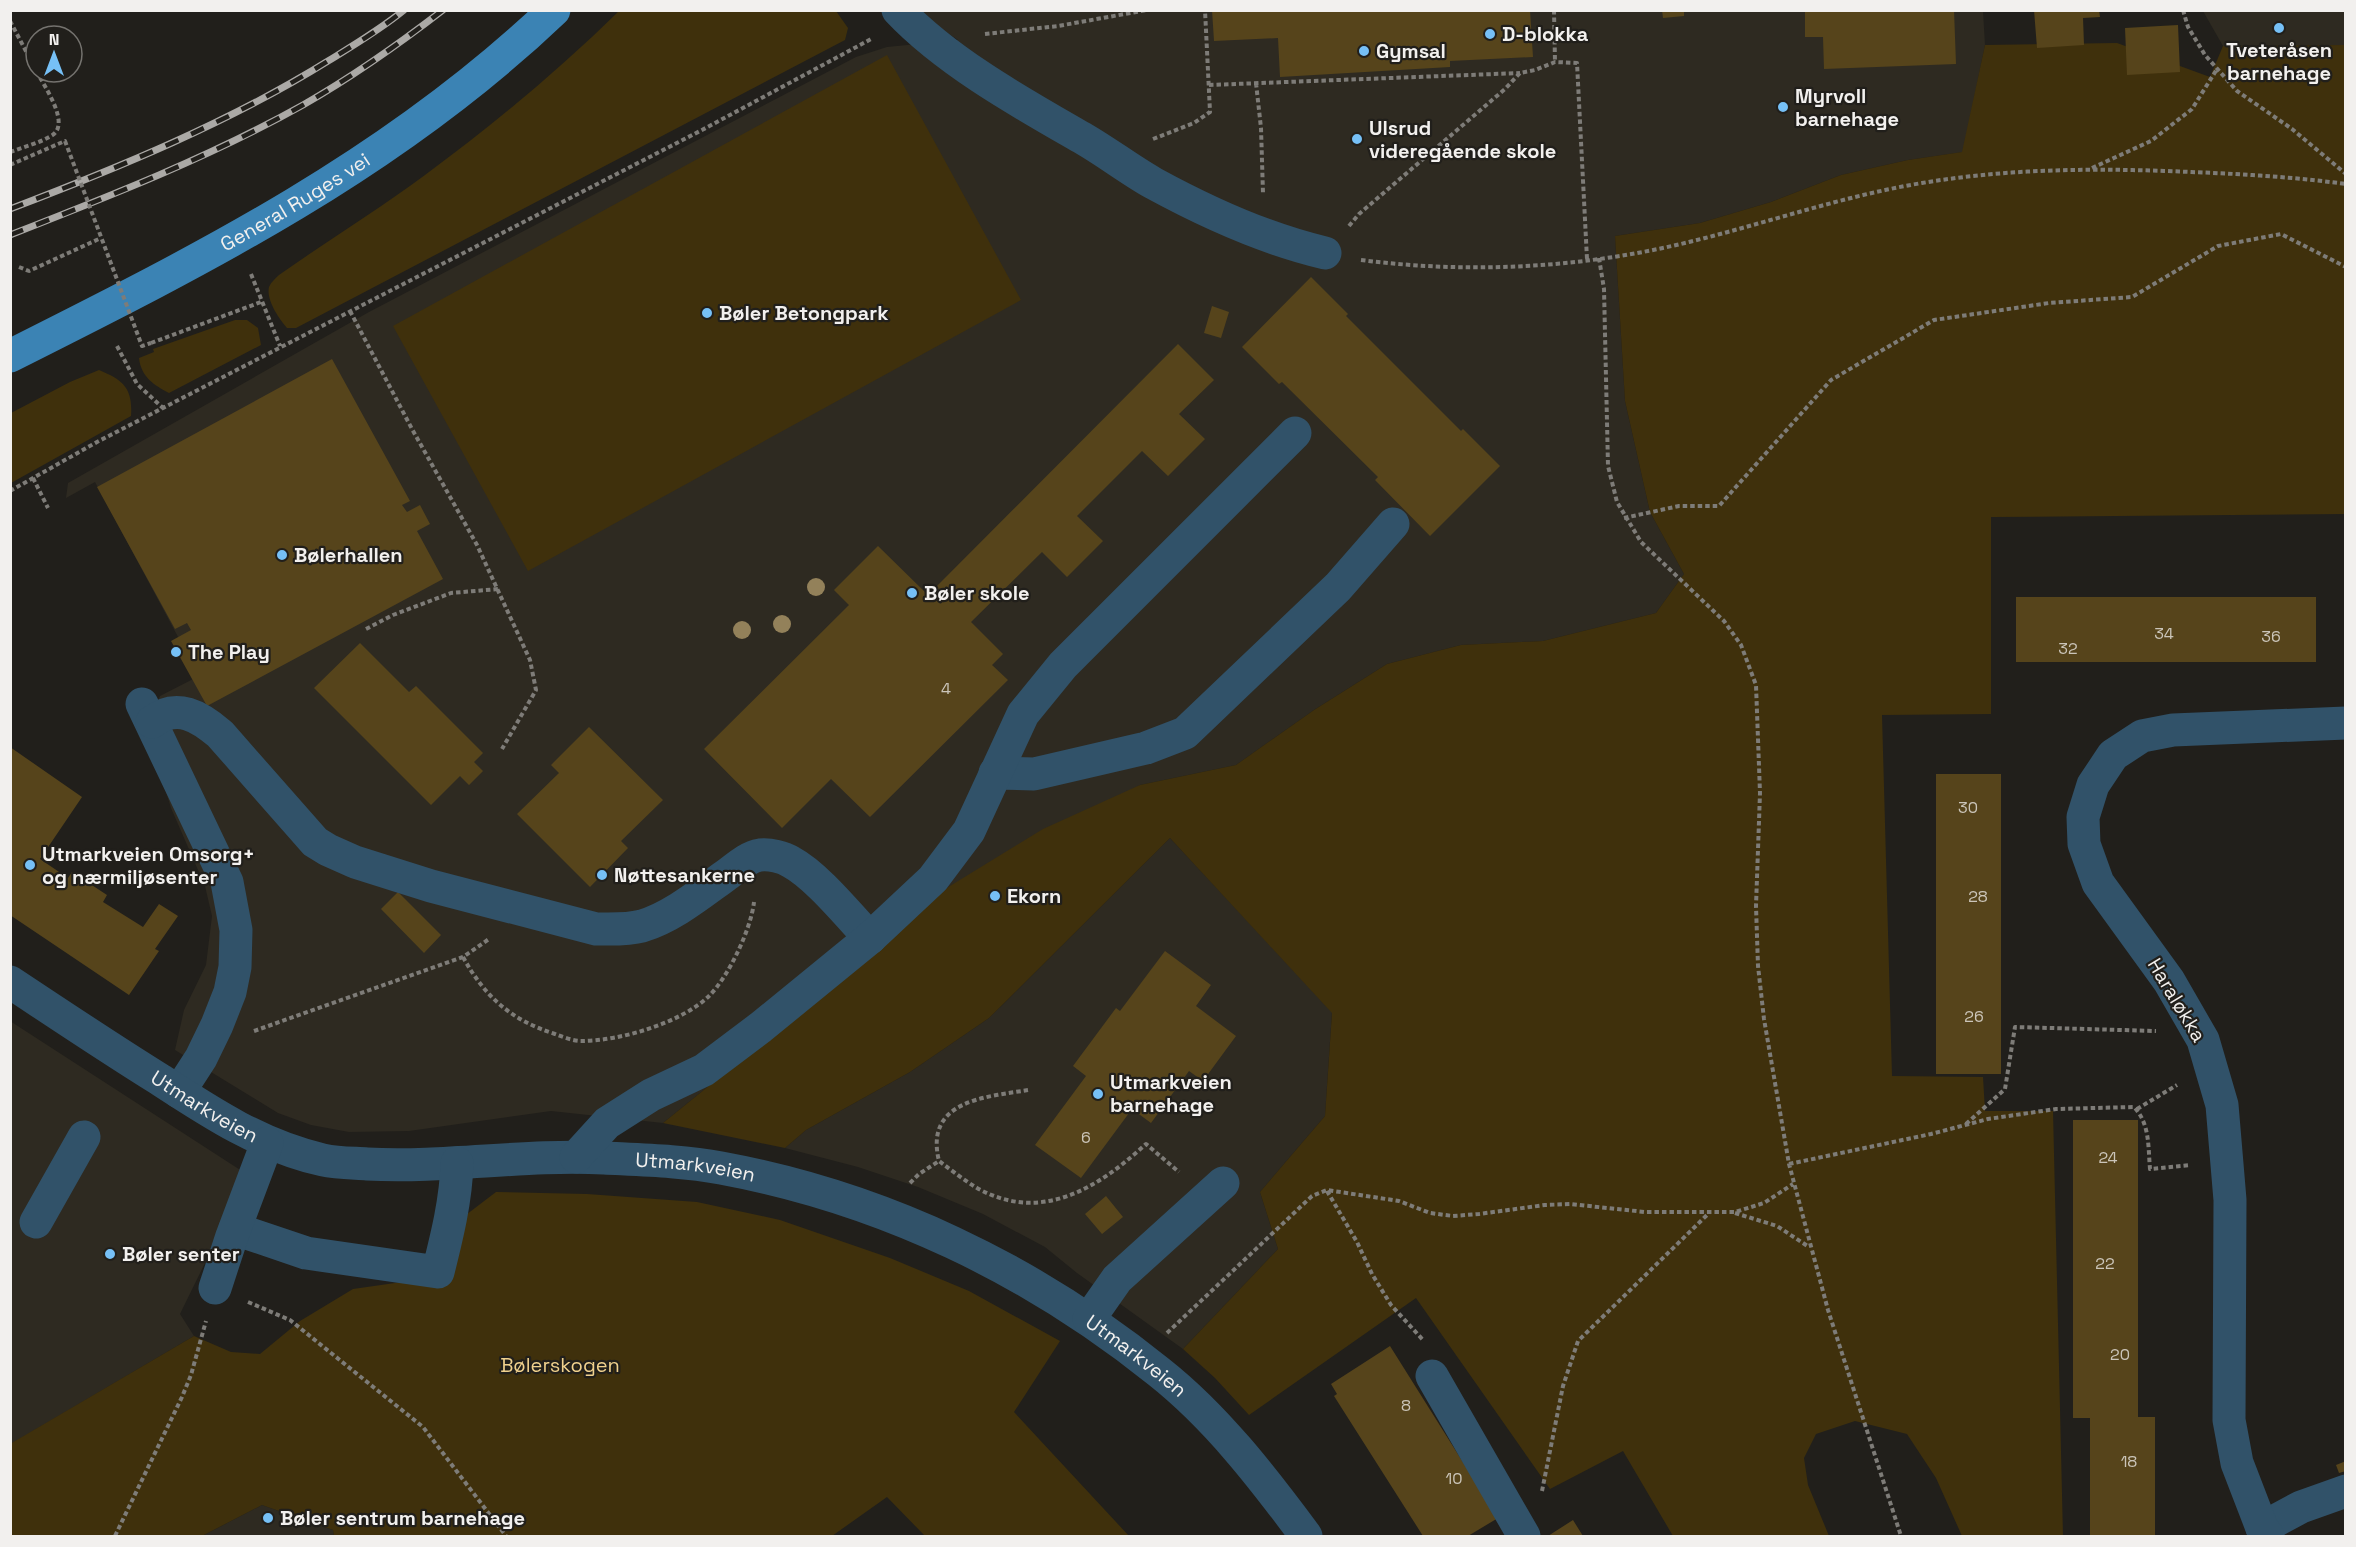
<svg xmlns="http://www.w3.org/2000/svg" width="2356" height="1547" font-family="'Space Grotesk',sans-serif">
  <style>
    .built { fill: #2e2a21 }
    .green { fill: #3f300c }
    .building { fill: #56441b }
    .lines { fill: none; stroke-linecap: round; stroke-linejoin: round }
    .path { stroke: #7e7c78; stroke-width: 4; stroke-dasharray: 4.5 3; stroke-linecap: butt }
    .minor { stroke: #315269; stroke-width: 33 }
    .major { stroke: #3b83b4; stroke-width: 33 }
    .rail-casing { stroke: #aba9a6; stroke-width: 7 }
    .rail { stroke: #211f1b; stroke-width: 4.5; stroke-dasharray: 14; stroke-linecap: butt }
    .path-bridge { stroke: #7e7c78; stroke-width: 4; stroke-dasharray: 4.5 3; stroke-linecap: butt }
    .tree { fill: #93815a }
    .poi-dot { fill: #76c0f6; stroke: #211f1b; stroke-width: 2 }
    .labels { text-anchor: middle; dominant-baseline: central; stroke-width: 4.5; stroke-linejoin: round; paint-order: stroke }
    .number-label { font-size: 16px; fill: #cbc5b9 }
    .poi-label { font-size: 20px; font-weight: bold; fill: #f2f0ee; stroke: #211f1b; text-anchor: start }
    .street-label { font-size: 20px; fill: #f2f0ee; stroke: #211f1b }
    .park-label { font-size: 20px; fill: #f0d18d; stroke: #211f1b }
  </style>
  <rect width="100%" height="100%" fill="#211f1b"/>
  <path class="built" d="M915,11H1983L1985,45L1963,152L1908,160L1841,175L1771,202L1700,223L1615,236L1625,401L1650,512L1684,574L1656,613L1543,641L1461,645L1387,664L1314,710L1236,765L1140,785L805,1008L663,1123L551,1111L409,1131L349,1132L311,1125L278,1113L175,1050L184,1010L206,965L212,916L205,886L171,808L149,737L151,715L160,696L199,676L95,482L66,498L68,483L369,312L856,57L887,47L958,40Z
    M2203,11H2345V45L2223,46Z
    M1170,838L1332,1012L1325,1116L1260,1192L1278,1249L1183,1349L1077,1273L1045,1247L983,1214L918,1187L858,1167L785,1148L806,1130L910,1072L989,1018Z
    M10,1021L248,1175L180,1314L194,1336L11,1444Z
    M262,1505L333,1530L334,1536H202Z"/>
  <path class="green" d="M619,11H836L848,28L845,40L296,328H287C279,319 266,300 269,287C271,282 275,279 279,275C327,241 378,210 425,175C493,125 559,70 619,11Z
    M2117,43L2210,77L2223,46L2345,45V514L1991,517V714L1882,715L1892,1076L1983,1077L1985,1111H2053L2063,1536H1962L1936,1478L1907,1434L1855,1421L1816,1434L1804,1458L1808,1485L1829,1536H1673L1623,1451L1550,1489L1416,1298L1249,1415L1215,1378L1183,1349L1278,1249L1260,1192L1325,1116L1332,1013L1170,838L989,1018L910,1072L806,1130L785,1148L663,1123L805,1008L848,958L950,886L1043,829L1140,785L1236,765L1314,710L1387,664L1461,645L1543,641L1656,613L1684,574L1650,512L1625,401L1615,236L1700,223L1771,202L1841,175L1908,160L1962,152L1985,45Z
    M887,55L1021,300L528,571L393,326Z
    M235,320H247L258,328L261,345L169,393C154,385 141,377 139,358L154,352L153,349Z
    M99,370C123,380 133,388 131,416L11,483V413L70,382Z
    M496,1192L587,1194L697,1202L780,1220L890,1258L969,1291L1060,1341L1014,1412L1129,1536H925L887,1497L832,1536H334L333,1530L262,1505L202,1536H11L10,1444L194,1336L231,1352L260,1354L300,1321L353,1289L402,1282L454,1224Z"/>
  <path class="building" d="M1212,10H1530L1533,57L1450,61V67L1280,77L1278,38L1214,41Z
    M1662,10H1684V16L1663,18Z
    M1805,10H1954L1956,64L1824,69L1823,37H1805Z
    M2034,10H2099L2100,17L2083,18L2084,45L2037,48Z
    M2178,25L2180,72L2127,75L2125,28Z
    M1311,277L1348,314L1346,316L1461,431L1463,429L1500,466L1430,536L1375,480L1378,477L1282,382L1279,384L1242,347Z
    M1212,306L1229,312L1221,338L1204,333Z
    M1178,344L1214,380L1179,414L1205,439L1168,476L1142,451L1077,516L1103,541L1067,577L1042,552L971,622L1003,654L992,665L1008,680L870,817L831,779L782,828L704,749L849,605L834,590L878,546L928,595Z
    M332,359L410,501L402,505L407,512L420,505L430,524L417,531L443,579L207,706L171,641L191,630L187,623L175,629L97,487Z
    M2016,597H2316V662H2016Z
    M360,643L409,692L416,686L483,753L474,762L483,771L469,785L460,776L431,805L314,688Z
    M589,727L663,800L621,841L628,848L590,887L517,814L559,773L551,765Z
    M10,747L82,797L40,859L68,878L72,872L107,895L103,902L143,927L159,904L178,916L155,949L159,951L129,995L10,915Z
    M1936,774H2001V1074H1936Z
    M398,892L441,935L424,953L381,909Z
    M1165,951L1211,985L1196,1006L1236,1036L1203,1081L1189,1071L1151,1123L1132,1109L1081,1178L1035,1145L1086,1076L1073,1066L1116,1008L1120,1011Z
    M2073,1120H2138V1417H2155V1536H2090V1418H2073Z
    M1106,1196L1123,1217L1102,1234L1085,1214Z
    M1390,1346L1498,1518L1468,1536H1423L1334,1396L1337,1394L1331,1384Z
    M2346,1461V1471L2339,1473L2336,1465Z
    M1573,1520L1583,1536H1548Z"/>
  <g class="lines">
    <path class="path" d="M1554,10L1555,62
      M2183,10L2188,27L2205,55L2237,91L2292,129L2346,174
      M10,21L36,70
      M985,34L1058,26L1147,10
      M1256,83L1261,128L1263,193
      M1209,85L1520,73
      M1153,139L1194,123L1210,112L1205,10
      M10,152C24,147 39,143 51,136C72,125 44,86 37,72
      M10,165L58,144
      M2092,168L2151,141L2192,109L2217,69
      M1349,226L1359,214L1505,89L1520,73L1535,70L1555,62L1577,63L1587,259
      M1599,258L1604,289L1608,466L1617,502L1641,542L1724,621L1741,645L1756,685L1760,793L1756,906L1758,966L1764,1019L1789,1164L1828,1310L1901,1536
      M1361,260C1470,274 1583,268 1689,242C1767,223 1843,196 1922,183C2011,168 2101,168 2191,172C2243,174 2294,177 2346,184
      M19,267L29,271L101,238
      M251,274L280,346
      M350,311L412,429L477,545L530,660L536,690L502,749
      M151,343L261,302
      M117,346L137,384L163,408
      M33,478L48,508
      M10,491L97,442L702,130L873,38
      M1624,518L1679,506H1719L1831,380L1934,320L2049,303L2132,297L2218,246L2281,234L2346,267
      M366,629L393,615L451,593L498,589
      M463,957C485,997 511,1020 555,1034C563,1037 573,1041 581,1041C620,1041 681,1023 709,996C729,976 751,929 754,902
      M254,1031L463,957L489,939
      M1028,1090C986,1097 924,1100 939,1161C951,1170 964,1180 977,1188C1041,1224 1098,1188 1146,1144L1179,1172
      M2137,1109L2177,1085
      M1966,1124L2005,1089L2015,1027L2156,1031
      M1789,1164L1931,1134L1988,1119L2056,1109L2134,1107C2150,1124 2148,1146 2150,1169L2191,1165
      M910,1183L919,1174L939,1161
      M1327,1191L1357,1242L1372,1274L1391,1305L1423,1340
      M1735,1213L1777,1226L1809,1247
      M248,1302L290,1320L423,1427L506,1536
      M1167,1333L1312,1196L1327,1190L1399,1201L1430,1213L1453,1216L1479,1214L1545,1205L1570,1204L1645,1212H1735L1764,1203L1793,1184
      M1542,1491L1563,1386L1578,1341L1709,1213
      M115,1536L182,1397L191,1375L206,1321"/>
    <g class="minor">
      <path d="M898,10C947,62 1023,104 1084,139C1108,153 1130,170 1153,183C1208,213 1265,239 1325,253"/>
      <path d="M142,704L227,882L236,930L235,967L230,992L217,1025L201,1058L179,1092"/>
      <path d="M152,722C177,702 200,717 220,734L315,842L328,850L355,862L431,886L596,929C612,929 627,930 642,926C672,917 700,894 725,876C735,869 747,857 760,855C770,854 783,857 791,862C817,876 849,916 870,938"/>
      <path d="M995,773L1034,774L1146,748L1185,733L1338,587L1393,524"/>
      <path id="s1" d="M10,982C60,1015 109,1048 159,1079C211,1113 261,1146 323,1160C337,1163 353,1163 367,1164C446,1168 525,1154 604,1158C643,1160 683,1161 721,1168C883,1198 1031,1269 1159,1372C1216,1417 1263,1478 1306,1536"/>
      <path d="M576,1157L607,1123L651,1095L704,1070L761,1027L870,938L933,879L969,831L1023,714L1063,665L1295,433"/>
      <path d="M36,1222L84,1137"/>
      <path d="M235,1229L306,1253L438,1272C447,1236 456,1200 457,1163"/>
      <path d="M215,1288L232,1236L267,1143"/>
      <path d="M1089,1319L1117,1279L1223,1183"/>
      <path d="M1432,1376L1524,1536"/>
      <path d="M2262,1528L2301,1507L2346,1491"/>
      <path d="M2268,1536L2262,1528L2237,1463L2229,1420L2230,1200L2222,1105L2203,1040L2169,981L2098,883L2084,844L2083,817L2093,785L2113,755L2142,736L2173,730L2346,723"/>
    </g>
    <path class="major" id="s2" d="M10,356C205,258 394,163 554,10"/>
    <defs>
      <path id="rail" d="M10,209C120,167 228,123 328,61C354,45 381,29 404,10
        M10,235C110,196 210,157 303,105C352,77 399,44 443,10"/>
    </defs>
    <use href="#rail" class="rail-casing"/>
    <use href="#rail" class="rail"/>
    <path class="path-bridge" d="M58,144L65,141L142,346L151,343"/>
  </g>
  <g class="tree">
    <circle cx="816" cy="587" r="9"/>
    <circle cx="782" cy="624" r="9"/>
    <circle cx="742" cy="630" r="9"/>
  </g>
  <g class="poi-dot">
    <circle cx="2279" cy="28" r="6"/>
    <circle cx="1490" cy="34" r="6"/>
    <circle cx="1364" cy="51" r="6"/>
    <circle cx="1783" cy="107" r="6"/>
    <circle cx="1357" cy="139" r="6"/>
    <circle cx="707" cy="313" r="6"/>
    <circle cx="282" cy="555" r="6"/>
    <circle cx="912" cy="593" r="6"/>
    <circle cx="176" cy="652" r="6"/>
    <circle cx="30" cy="865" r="6"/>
    <circle cx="602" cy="875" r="6"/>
    <circle cx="995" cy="896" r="6"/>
    <circle cx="1098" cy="1094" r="6"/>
    <circle cx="110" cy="1254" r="6"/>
    <circle cx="268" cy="1518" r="6"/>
  </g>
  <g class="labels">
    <g class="number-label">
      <text x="2164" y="633">34</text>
      <text x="2271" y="636">36</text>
      <text x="2068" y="648">32</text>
      <text x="946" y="688">4</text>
      <text x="1968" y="807">30</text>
      <text x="1978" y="896">28</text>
      <text x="1974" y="1016">26</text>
      <text x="1086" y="1137">6</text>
      <text x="2108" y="1157">24</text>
      <text x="2105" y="1263">22</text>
      <text x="2120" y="1354">20</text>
      <text x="1406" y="1405">8</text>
      <text x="2129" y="1461">18</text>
      <text x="1454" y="1478">10</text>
    </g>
    <g class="poi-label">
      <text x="1502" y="34">D-blokka</text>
      <text x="2279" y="50" text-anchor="middle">Tveteråsen<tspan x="2279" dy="23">barnehage</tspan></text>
      <text x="1376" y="51">Gymsal</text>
      <text x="1795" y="96">Myrvoll<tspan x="1795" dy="23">barnehage</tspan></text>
      <text x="1369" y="128">Ulsrud<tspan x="1369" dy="23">videregående skole</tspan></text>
      <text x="719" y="313">Bøler Betongpark</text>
      <text x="294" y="555">Bølerhallen</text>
      <text x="924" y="593">Bøler skole</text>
      <text x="188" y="652">The Play</text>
      <text x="42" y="854">Utmarkveien Omsorg+<tspan x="42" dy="23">og nærmiljøsenter</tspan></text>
      <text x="614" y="875">Nøttesankerne</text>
      <text x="1007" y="896">Ekorn</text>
      <text x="1110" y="1082">Utmarkveien<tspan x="1110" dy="23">barnehage</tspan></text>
      <text x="122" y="1254">Bøler senter</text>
      <text x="280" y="1518">Bøler sentrum barnehage</text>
    </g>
    <g class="street-label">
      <text stroke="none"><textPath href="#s2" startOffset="324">General Ruges vei</textPath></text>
      <text transform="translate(2177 1000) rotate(59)">Haraløkka</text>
      <text stroke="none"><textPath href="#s1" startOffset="231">Utmarkveien</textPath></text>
      <text stroke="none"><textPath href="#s1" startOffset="735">Utmarkveien</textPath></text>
      <text stroke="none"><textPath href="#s1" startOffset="1221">Utmarkveien</textPath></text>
    </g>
    <g class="park-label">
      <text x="560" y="1365">Bølerskogen</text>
    </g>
  </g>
  <rect width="2356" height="1547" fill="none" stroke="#f2f0ee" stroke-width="24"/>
  <g transform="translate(54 54)"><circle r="28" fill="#211f1b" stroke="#75736f" stroke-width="1.5"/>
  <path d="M0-4.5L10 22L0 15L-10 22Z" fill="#76c0f6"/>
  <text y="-9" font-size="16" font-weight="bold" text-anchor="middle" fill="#f2f0ee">N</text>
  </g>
</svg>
